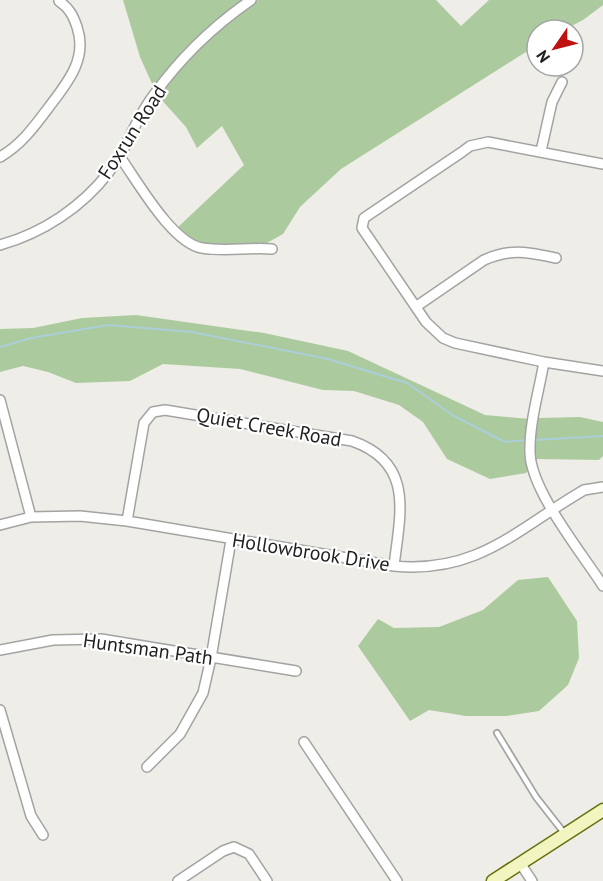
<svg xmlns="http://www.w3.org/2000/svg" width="603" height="881" font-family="'PT Sans',sans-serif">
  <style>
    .forest { fill: #abcb9f }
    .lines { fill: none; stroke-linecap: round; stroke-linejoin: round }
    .stream { stroke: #abced9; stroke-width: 2 }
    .lane-casing { stroke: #a3a3a3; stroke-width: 8 }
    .street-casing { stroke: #a3a3a3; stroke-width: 12 }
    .secondary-casing { stroke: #64700d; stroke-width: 15 }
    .lane { stroke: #fff; stroke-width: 4.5 }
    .street { stroke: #fff; stroke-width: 9 }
    .secondary { stroke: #f2f5bf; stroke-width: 12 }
    .labels { text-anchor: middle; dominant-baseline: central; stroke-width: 4.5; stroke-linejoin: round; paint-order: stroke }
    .street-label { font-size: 20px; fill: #1f1f1f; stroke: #fff }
  </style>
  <rect width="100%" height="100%" fill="#efede7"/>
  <path class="forest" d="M123,0H244C209,24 180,54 154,88L140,57Z
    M258,0H436L461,26L489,0H603V5L583,20L564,30H537V45L341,169L300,207L283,234L265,244L218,245L194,241L177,228L244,165L222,126L197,148L186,127L158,96C186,58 219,26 258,0Z
    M136,315L264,333L348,351L485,415L530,419L526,442L528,470L526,473L490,479L447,459L423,422L399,405L354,391L323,390L240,369L163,364L130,381L76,383L48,372L23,366L0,372V329L33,328L82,318Z
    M580,417L603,422V456L599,460L537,459L535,462L534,442L538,418Z
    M548,577L577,621L579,658L568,685L539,711L506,716H466L429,710L410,721L358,646L378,619L394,628L439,627L483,610L518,580Z"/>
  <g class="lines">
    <path class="stream" d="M0,347L31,338L108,325L192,332L328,359L407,383L454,416L505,442L528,440
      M534,440L603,436"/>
    <defs>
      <path id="lane" d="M497,733L536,797L565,834"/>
      <path id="street" d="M541,151L552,102L562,82
        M0,157C21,145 34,127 49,107C67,83 88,59 77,27C73,15 69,8 59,1
        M120,157C138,182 172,243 202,248C225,252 249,247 272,249
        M603,164L488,142L470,146L462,152L364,218L362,228L426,322L443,338L455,343L544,362L603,371
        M0,245C43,233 82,207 109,172C112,167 117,162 120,157C130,136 139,115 153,96C180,58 212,27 251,0
        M417,306L484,260C511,248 527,252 556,258
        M544,362C539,391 529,424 530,453C531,491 582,553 603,586
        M0,400L31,517
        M127,521L144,423L153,412L165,410L352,441C415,463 400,514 394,566
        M0,525L31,517L80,516L127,521L394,566C478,574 517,529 584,490L603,487
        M0,650L53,640L101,639L296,671
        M0,710L31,816L43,835
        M304,742L397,881
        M147,767L180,734L203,693L211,658L231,540
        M520,863L532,881
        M178,881L223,851L234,847L249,854L267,881"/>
      <path id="secondary" d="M493,881L603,810"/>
    </defs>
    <use href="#lane" class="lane-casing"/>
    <use href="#street" class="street-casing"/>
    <use href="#secondary" class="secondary-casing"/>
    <use href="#lane" class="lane"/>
    <use href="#street" class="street"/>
    <use href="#secondary" class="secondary"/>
  </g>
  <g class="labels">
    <g class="street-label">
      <text transform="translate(132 132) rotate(-57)">Foxrun Road</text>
      <text transform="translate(269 427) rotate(10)">Quiet Creek Road</text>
      <text transform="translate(311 552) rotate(9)">Hollowbrook Drive</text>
      <text transform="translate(148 649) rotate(8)">Huntsman Path</text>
    </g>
  </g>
  <g transform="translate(555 48) rotate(235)"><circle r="28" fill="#ffffff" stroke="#a5a5a5" stroke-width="1.5"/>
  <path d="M0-4.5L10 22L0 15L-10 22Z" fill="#bf1110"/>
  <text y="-9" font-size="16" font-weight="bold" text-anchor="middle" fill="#1f1f1f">N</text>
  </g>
</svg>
